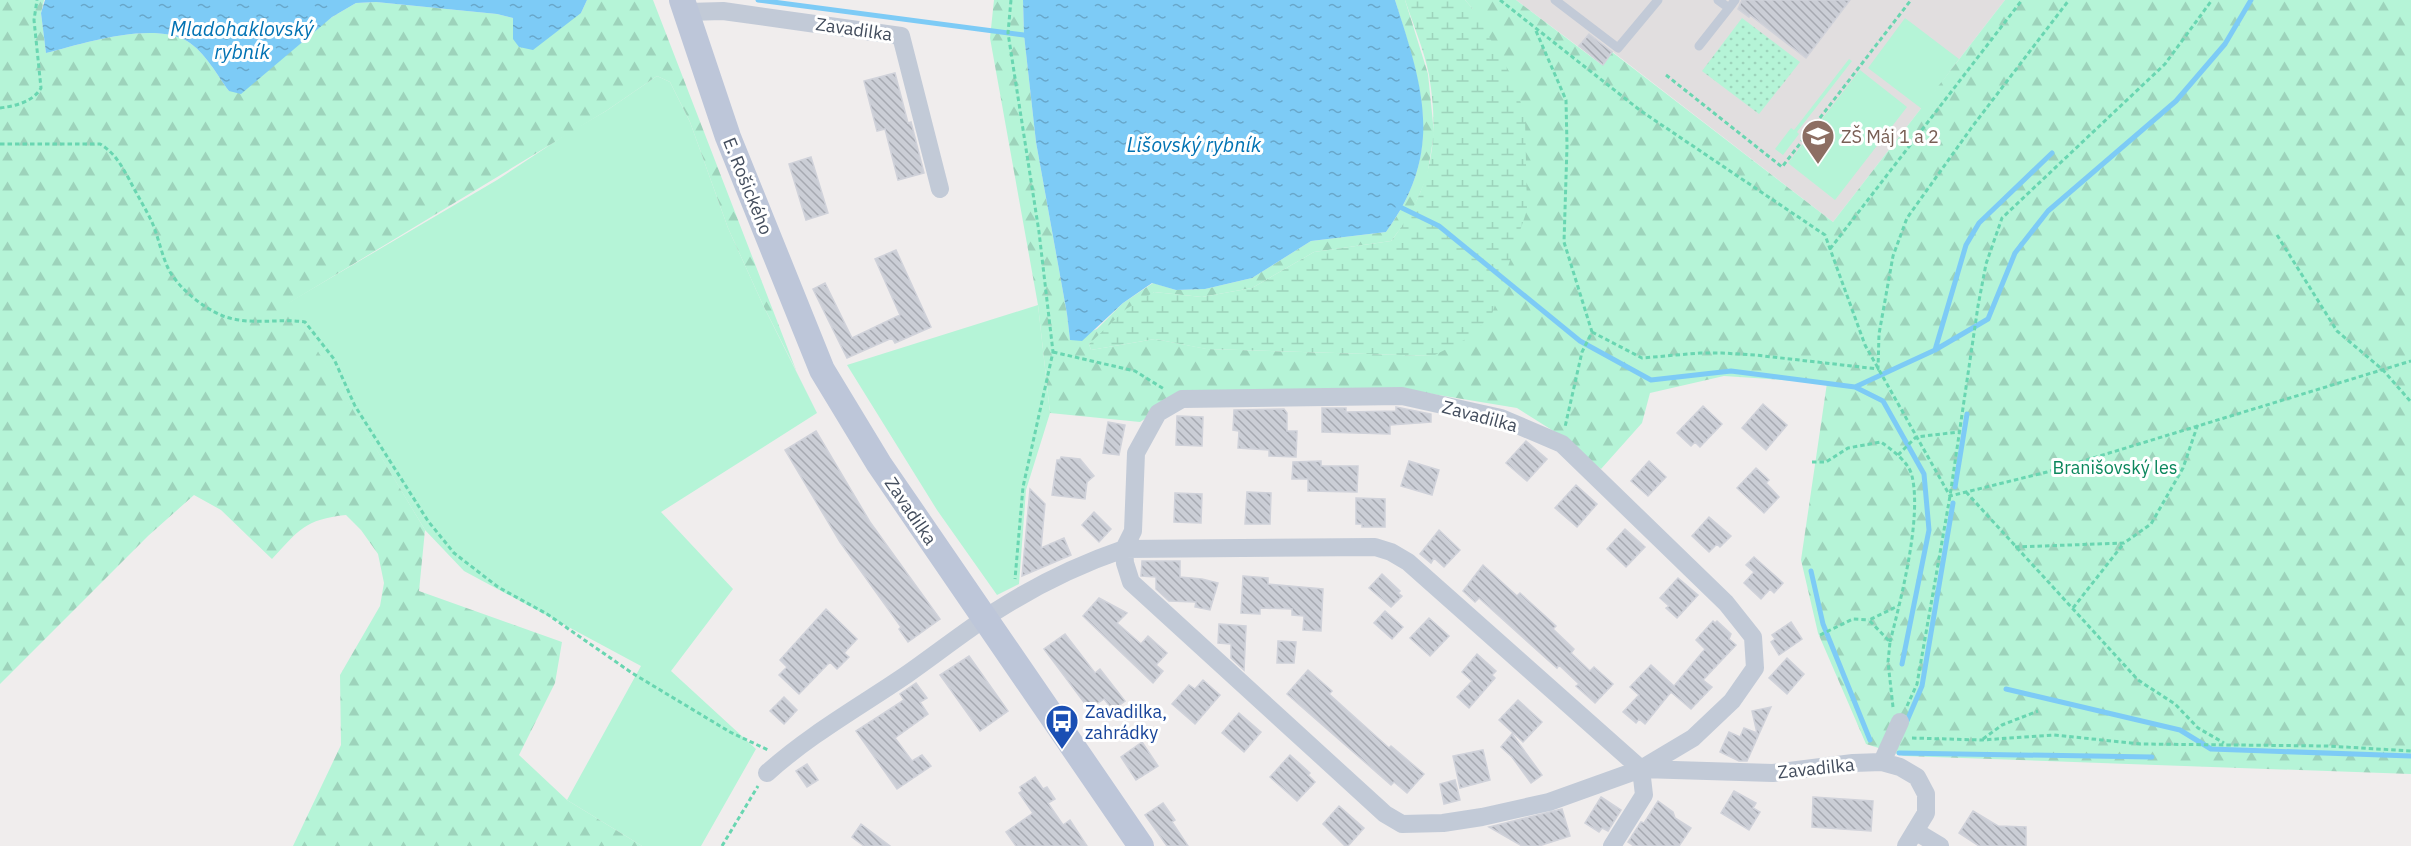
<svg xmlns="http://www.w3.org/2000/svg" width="2411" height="846" font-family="'IBM Plex Sans',sans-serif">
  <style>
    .education { fill: #e1dedf }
    .grass { fill: #b5f4d7 }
    .forest { fill: url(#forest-firs) }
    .wetland { fill: url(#wetland-marsh) }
    .park { fill: url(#park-dots) }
    .water { fill: url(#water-ripples) }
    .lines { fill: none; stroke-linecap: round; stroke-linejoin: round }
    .stream { stroke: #7dcbf6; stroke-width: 5 }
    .building { fill: url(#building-back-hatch); stroke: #d0d2da; stroke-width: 1.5 }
    .path { stroke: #69d6b1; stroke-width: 3; stroke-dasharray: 4.5 3; stroke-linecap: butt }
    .lane { stroke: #c2cad7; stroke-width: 9 }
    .street { stroke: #c2cad7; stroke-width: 18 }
    .secondary { stroke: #bdc6d9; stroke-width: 26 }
    .labels { text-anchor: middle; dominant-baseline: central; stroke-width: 6; stroke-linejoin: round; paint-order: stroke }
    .street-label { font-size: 18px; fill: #434d5d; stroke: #fff }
    .education-label { font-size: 18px; fill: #785e54; stroke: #fff; text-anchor: start }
    .park-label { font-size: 18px; fill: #0b875c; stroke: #fff }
    .transit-label { font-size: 18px; fill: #164399; stroke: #fff; text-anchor: start }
    .water-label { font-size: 20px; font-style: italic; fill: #0072b3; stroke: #fff }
  </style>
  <defs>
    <pattern id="forest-firs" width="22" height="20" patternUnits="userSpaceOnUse" patternTransform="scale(1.5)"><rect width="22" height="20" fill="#b5f4d7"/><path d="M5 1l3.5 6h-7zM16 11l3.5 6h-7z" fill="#9dd3bb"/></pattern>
    <pattern id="wetland-marsh" width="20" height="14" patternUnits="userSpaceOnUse" patternTransform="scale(1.5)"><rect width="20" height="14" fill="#b5f4d7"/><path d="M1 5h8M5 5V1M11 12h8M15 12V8" fill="none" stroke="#9dd3bb"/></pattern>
    <pattern id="park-dots" width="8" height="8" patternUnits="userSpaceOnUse" patternTransform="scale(1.5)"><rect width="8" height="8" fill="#b5f4d7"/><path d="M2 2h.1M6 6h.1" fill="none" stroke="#9dd3bb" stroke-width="1.8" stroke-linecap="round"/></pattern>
    <pattern id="water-ripples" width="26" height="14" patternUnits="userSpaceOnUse" patternTransform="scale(1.5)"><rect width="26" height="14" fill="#7dcbf6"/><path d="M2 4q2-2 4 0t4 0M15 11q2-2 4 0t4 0" fill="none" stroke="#68a7ca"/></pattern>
    <pattern id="building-back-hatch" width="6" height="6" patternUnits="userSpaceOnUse" patternTransform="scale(1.5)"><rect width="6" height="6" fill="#cbced6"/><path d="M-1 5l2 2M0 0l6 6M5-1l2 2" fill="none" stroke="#a6a9b1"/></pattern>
  </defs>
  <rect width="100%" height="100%" fill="#f0eded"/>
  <path class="education" d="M1516,0H2005L1833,222L1613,52L1603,65Z"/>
  <path class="grass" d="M1905,18L1959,59L1922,109L1868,68Z
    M1849,59L1852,61L1797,132L1799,134L1783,155L1775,149L1791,128L1794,130Z
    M1860,70L1907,107L1835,200L1788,163Z
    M657,76L670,82L690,122L728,228L763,305L817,413L661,512L733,589L671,671L756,749L701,846H642L567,800L641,666L464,571L425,530L288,303L497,180L568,133L606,111Z
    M1038,305L1050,413L1026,490L1019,584L997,595L937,510L847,365Z"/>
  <path class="forest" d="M0,0H44L41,13L46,53C84,43 152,21 187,41C205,52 217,75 229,91L332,17L356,3L376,2L497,14L513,18L581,13L587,0H653L796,370L763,305L728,228L690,122L670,82L657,76L606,111L289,303L425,530L419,591L562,642L555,683L519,755L567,800L642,846H293L341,745L340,675L380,606L384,583L378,554L361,530L346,515C305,519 298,531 272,559L221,510L194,495L148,536L0,684Z
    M994,0H1023L1024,35L1036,142L1067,314L1070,340L1097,329L1123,303L1153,283L1176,290L1205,289L1252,278L1311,241L1386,232C1445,151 1422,87 1395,0H1405L1428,74L1434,133L1427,177L1410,216L1391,241L1314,252L1252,288L1202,297L1154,292L1089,344L1091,350L1155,339L1207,349L1433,356L1473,9L1465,0H1516L1602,65L1612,52L1833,222L2005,0H2411V774L1904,756L1866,744L1818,633L1801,560L1827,383L1724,376L1650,393L1642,423L1601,469L1563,437L1517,408L1402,389L1189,391L1140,422L1050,413L1038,305L990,38Z"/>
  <path class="wetland" d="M1405,0H1465L1473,9L1514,80L1525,117L1527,210L1491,317L1464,340L1433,356L1206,349L1155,339L1091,350L1089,344L1126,309L1154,292L1202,297L1252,288L1314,252L1391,241C1432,189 1440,140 1429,75C1424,50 1413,24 1405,0Z"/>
  <path class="park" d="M1742,18L1800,62L1759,114L1702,71Z"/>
  <path class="water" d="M45,0H587L581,13L533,50L519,47L513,39V18L497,14L376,2L356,3L332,17L241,94L229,91C217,75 205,52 187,41C152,21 84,43 46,53L41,13Z
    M1023,0H1395C1423,87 1445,151 1386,232L1311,241L1252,278L1205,289L1176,290L1152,283L1123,303L1082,341L1070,340L1067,314L1036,142L1024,35Z"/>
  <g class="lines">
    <path class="stream" d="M758,0L1024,35L1029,37
      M1398,206L1439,226L1580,341L1651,380L1731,371L1855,387L1935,350L1988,319L2015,253L2048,211L2176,101L2225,44L2251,0
      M1935,350L1966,245L1979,223L2052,153
      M1855,387L1883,401L1924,474L1929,530L1902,664
      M1955,487L1967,414
      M1811,571L1823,624L1870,740
      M2006,689L2180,730L2211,749L2411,756
      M1906,723L1922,686L1953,503
      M1899,753L2152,757"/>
  </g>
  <path class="building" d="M1742,0H1850L1806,58L1750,15L1749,17L1738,9Z
    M1589,34L1612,52L1603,65L1579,46Z
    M895,73L908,123L911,122L924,173L898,180L885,129L877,131L864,81Z
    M811,157L828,213L806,220L789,164Z
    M896,250L931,327L895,343L892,338L847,358L813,289L825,283L852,338L900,315L875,259Z
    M1763,404L1787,425L1766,450L1742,428Z
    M1703,406L1722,424L1700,447L1695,442L1691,446L1677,433Z
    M1396,407L1431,414V422L1390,425V434L1322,432V408H1346V412L1396,411Z
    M1284,409L1287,413V431H1297L1296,457L1269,456V450L1238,448L1239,431L1233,430L1234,410Z
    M1177,416L1203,417L1202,446L1176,445Z
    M1108,422L1125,425L1119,455L1103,453Z
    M816,431L870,522L940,619L908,642L899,629L901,627L840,542L785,450Z
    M1526,441L1547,459L1527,481L1506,463Z
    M1061,457L1080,459L1094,476L1087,482L1085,499L1052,495L1057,460H1060Z
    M1321,461V466H1358L1357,492L1308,491V479H1292L1293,462Z
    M1409,461L1439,470L1432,495L1401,486Z
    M1649,461L1666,477L1648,496L1631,481Z
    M1756,468L1769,480L1766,483L1779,497L1764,513L1737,488Z
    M1576,485L1597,504L1577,527L1555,508Z
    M1030,489L1045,504L1041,548L1064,538L1071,555L1022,576Z
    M1247,492L1271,493L1270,524H1245Z
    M1175,493L1202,494L1201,523L1174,522Z
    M1356,498L1385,499V527H1362V524H1356Z
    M1094,512L1111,529L1099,542L1082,525Z
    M1709,517L1731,536L1720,547L1717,544L1709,552L1692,536Z
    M1625,529L1645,547L1626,567L1607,549Z
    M1439,530L1460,550L1444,567L1434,558L1431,563L1420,554Z
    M1754,557L1783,583L1774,593L1770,589L1761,599L1744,583L1754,572L1746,565Z
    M1142,561H1180V577L1202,579L1218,583L1210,610L1195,607L1196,602L1169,601L1156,589V577L1141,576Z
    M1483,565L1517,596L1520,593L1556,626L1553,629L1574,649L1571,653L1590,671L1594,667L1613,684L1595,703L1576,686L1579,684L1559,665L1557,668L1479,598L1475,602L1463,591Z
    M1382,574L1400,591L1398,593L1402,596L1391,607L1369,588Z
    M1243,576L1268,578V584L1323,589L1321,631L1303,630L1304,616L1292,615V609L1260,608V614L1241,613Z
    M1678,578L1698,595L1677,618L1666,608L1669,606L1660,598Z
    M1099,598L1127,613L1117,623L1141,644L1148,636L1167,653L1156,665L1163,671L1153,683L1083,616Z
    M826,609L857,639L844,653L849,657L837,669L830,662L799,694L779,675L787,667L780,660Z
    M1385,611L1403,627L1392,639L1374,623Z
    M1429,618L1449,636L1430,656L1410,638Z
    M1713,621L1715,623L1717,621L1731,634L1729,639L1736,645L1703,680L1712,687L1691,709L1671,692L1645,724L1639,719L1636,723L1623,712L1639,695L1630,687L1651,665L1674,686L1705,649L1696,640Z
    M1791,622L1802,639L1779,655L1771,642L1775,639L1772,635Z
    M1219,624L1246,626L1244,670L1231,658V644L1218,643Z
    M1065,634L1095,673L1100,669L1125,701L1113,710L1104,699L1089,709L1044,649Z
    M1278,641L1296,642L1294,663H1277Z
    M1477,654L1496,671L1492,675L1495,678L1469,708L1457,697L1472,681L1462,672Z
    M969,656L1008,711L980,731L940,675Z
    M1787,658L1804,674L1787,694L1769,678Z
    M1308,670L1332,691L1329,694L1389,748L1391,746L1424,774L1407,793L1394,782L1391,785L1287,694Z
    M1203,680L1220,695L1195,724L1172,704L1189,685L1195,689Z
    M916,683L927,698L920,702L928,714L895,738L912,761L922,755L931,766L897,789L856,731L904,700L900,694Z
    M784,697L797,710L784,724L770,711Z
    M1518,700L1542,722L1523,742L1499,720Z
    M1771,707L1747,761H1739L1720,752L1729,732L1740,737L1744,728L1757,733L1752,711Z
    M1239,713L1261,732L1244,752L1222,733Z
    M1512,734L1542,775L1531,783L1512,757L1501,747Z
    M1142,742L1158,766L1136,780L1121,757Z
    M1483,750L1490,780L1460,788L1453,756Z
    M1290,755L1310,773L1308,775L1315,782L1297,801L1270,777Z
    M807,764L818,780L807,787L796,771Z
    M1035,777L1043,789L1047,787L1055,799L1048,803L1063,825L1070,820L1087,846H1016L1006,832L1033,813L1019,793L1022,791L1020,787Z
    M1455,780L1460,800L1444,804L1440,784Z
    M1734,791L1756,803L1753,808L1760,812L1749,830L1721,813Z
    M1601,797L1621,810L1608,831L1602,828L1599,832L1585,823Z
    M1813,797L1873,801L1871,831L1812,827Z
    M1658,801L1673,812L1675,818L1691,828L1679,846H1634L1628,842L1641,822L1644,823Z
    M1163,803L1175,820L1172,822L1188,846H1167L1145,815Z
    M1339,806L1364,828L1348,846H1345L1323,824Z
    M1562,809L1570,836L1539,846H1522L1489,827Z
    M1973,811L1998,826L2026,827V846H1979L1959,833Z
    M861,824L890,846H864L852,837Z"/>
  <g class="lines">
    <path class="path" d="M1011,0L1008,33L1039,232L1053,352L1023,487L1015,579
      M1500,0L1641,111L1825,235L1865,345L1950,496L2047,472L2411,361
      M1536,31L1566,100L1567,146L1564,242L1592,332L1582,352L1565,427
      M1666,75L1782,167L1911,0
      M0,108C15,106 33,102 41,88L34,20L37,0
      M0,144H100C115,153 121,165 129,179C136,193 144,206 151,220C158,235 161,253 168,268C177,287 203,308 223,316C250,326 278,318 305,322L334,359L355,406L428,521L454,553L498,587L547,614L632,673L730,732L768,750
      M2277,235L2337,331L2383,370L2411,402
      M1830,249L2022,0
      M1592,332L1642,358L1700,353H1722L1755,355L1878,369L1879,334L1893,256L1907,218L1972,127L2069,0
      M1053,352L1135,371L1164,389
      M1898,455L1916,437L1959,432
      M1812,462H1826L1848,448L1881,442C1892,450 1909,462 1912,476C1922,518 1901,599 1890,642
      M1966,492L2138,680L2175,704L2198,728L2224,743
      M2015,547L2124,543L2151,524L2183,468L2198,424
      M2073,608L2124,543
      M1820,635L1853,619L1869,620
      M1907,706L1917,684L1950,496L1978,306L1986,264L2002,218L2165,64L2212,0
      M1893,707L1888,662L1890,642L1869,620L1898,606
      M1912,738L1982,740L2054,735L2141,744L2328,746L2411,751
      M1983,739L2002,725L2038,711
      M722,846L758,786"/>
    <path class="lane" d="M1555,0L1618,48L1658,0
      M1718,0L1729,8L1735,0
      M1699,46L1729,8"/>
    <path class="street" d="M687,12L723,11L901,36L940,189
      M1402,396L1501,418L1562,444L1726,603L1753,637L1755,668L1732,701L1693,738L1641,769L1549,802L1482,817L1443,823L1402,824L1385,814L1131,582L1125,563L1124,549L1133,531L1136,453L1158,413L1182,399Z
      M1882,762L1900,722
      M767,773C809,735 859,707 906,675C936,654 965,631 996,611C1035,586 1080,564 1124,549L1375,547L1391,552L1408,562L1641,769L1773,773L1853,763L1882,762L1900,767L1917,777L1926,794V813L1906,846
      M1915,831L1940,846
      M1612,846L1644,795L1641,769"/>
    <path class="secondary" d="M682,0L728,137L822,370L879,464L1141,846"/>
  </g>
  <defs>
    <symbol id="school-pin" viewBox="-11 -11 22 30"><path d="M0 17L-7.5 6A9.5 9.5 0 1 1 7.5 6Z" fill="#8d6e63" stroke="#fff"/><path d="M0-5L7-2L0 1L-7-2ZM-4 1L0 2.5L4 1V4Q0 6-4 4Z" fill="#fff"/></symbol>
    <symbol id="bus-pin" viewBox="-11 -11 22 30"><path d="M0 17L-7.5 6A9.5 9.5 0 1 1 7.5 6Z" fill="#1a4fb4" stroke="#fff"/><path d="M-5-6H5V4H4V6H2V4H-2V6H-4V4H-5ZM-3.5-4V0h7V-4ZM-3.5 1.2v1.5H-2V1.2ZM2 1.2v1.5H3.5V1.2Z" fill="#fff"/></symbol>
  </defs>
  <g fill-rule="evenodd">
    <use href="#school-pin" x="1799" y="117" width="38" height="52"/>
    <use href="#bus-pin" x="1043" y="702" width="38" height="52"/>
  </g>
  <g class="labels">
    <g class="street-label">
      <text transform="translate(854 29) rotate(8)">Zavadilka</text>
      <text transform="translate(748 186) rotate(68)">E. Rošického</text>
      <text transform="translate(1480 416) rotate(15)">Zavadilka</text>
      <text transform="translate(911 511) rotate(56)">Zavadilka</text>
      <text transform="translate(1816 768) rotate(-6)">Zavadilka</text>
    </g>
    <g class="education-label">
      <text x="1841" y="136">ZŠ Máj 1 a 2</text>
    </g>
    <g class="park-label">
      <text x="2115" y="467">Branišovský les</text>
    </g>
    <g class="transit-label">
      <text x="1085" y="711">Zavadilka,<tspan x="1085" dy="21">zahrádky</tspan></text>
    </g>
    <g class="water-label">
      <text x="242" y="28">Mladohaklovský<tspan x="242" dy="23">rybník</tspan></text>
      <text x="1194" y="144">Lišovský rybník</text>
    </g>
  </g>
</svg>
